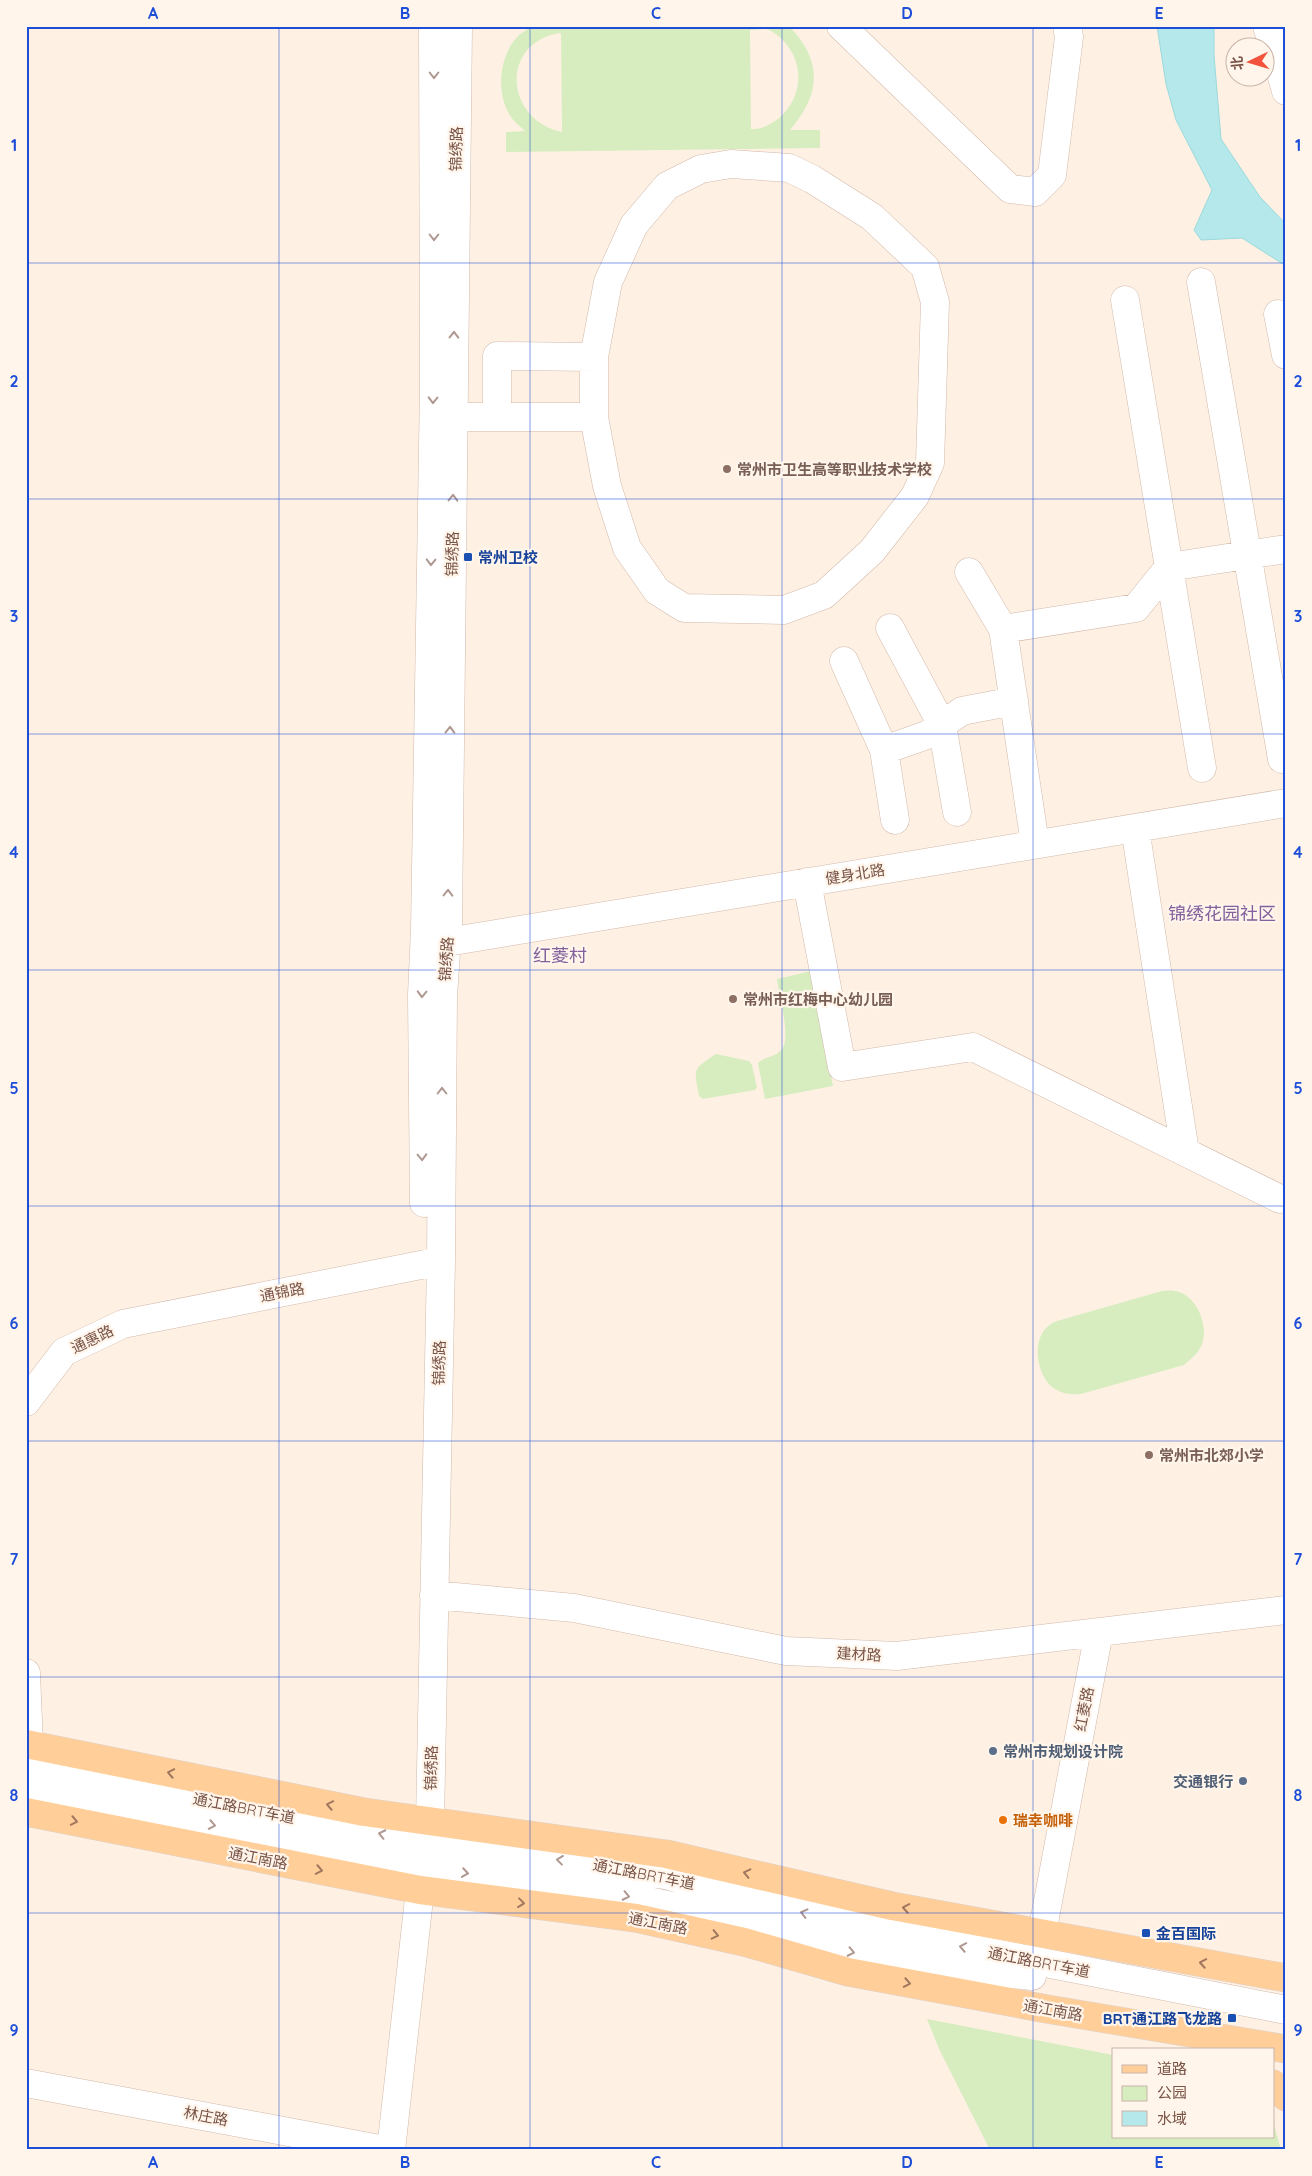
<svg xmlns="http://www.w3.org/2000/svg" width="1312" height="2176" font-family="Quicksand,'Noto Sans SC',sans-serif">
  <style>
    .green { fill: #d7edc0; fill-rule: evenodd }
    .water { fill: #b5e8ea; stroke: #9bd9dd }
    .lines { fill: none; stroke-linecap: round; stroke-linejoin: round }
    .minor-casing { stroke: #d3b9ab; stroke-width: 29 }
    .major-casing { stroke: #dcd2cf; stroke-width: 29 }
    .minor { stroke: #fff; stroke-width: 28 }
    .major { stroke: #ffce99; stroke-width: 28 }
    .oneway { stroke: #af9890 }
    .oneway2 { stroke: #a1785f }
    .grid { fill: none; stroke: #1d4ed8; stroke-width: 1; stroke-opacity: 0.55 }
    .education-dot { fill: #8d6e63; stroke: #fff5eb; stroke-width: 2 }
    .transit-dot { fill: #1a4fb4; stroke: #fff5eb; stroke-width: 2 }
    .service-dot { fill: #5c6f8a; stroke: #fff5eb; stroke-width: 2 }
    .food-dot { fill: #e8710a; stroke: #fff5eb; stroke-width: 2 }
    .labels { text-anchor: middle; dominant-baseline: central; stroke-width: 4.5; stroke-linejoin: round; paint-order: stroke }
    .street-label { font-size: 15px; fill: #795346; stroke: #fff5eb }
    .education-label { font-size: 15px; font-weight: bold; fill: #785e54; stroke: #fff5eb; text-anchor: start }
    .transit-label { font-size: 15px; font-weight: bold; fill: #164399; stroke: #fff5eb; text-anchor: start }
    .service-label { font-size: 15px; font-weight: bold; fill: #4e5e75; stroke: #fff5eb; text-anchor: start }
    .food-label { font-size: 15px; font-weight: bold; fill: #c56008; stroke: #fff5eb; text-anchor: start }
    .quarter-label { font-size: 18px; fill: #82619d; stroke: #fff5eb }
    .neatline { fill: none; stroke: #1d4ed8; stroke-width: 2 }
    .grid-label { font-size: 16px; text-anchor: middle; font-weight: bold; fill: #1d4ed8 }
  </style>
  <rect width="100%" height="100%" fill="#fef1e3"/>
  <path class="green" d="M532,26H789C823,61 821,94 790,130H820V148L506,152V132L525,131C520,126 514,122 511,117C495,94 499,54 519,35C523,32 528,29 532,26ZM750,30C756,30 764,28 769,30C776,33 783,40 787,45C805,68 801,99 779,118C770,125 763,129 751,129ZM560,33L561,34L562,132C505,120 499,43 560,33Z
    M811,971L833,1086L765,1099L758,1063C765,1056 775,1058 782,1049C791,1038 779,994 777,979Z
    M716,1054L749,1061L752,1065L757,1087L755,1090L703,1099L699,1096C694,1068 692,1070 716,1054Z
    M1162,1291C1166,1291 1170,1290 1174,1291C1196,1293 1209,1325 1202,1344C1198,1354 1191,1359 1184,1365L1081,1394C1072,1395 1063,1394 1055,1389C1037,1378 1031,1342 1047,1327C1050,1324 1054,1322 1057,1321Z
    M927,2019L1113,2055V2137H1273V2121L1281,2150H990L939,2049Z"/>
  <path class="water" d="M1157,26H1214V55L1221,139L1260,197L1286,224V266L1242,238L1201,240L1194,230L1212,190L1176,120L1166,84Z"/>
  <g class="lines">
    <defs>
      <path id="minor" d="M841,26L1010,189L1035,192L1052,175L1069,37L1067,26
        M1267,26L1286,91
        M1201,282L1282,759
        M1125,300L1202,768
        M1278,314L1286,355
        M454,417H594V357L497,356V417
        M594,417L607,486L627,548L657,591L684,608L784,610L824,595L872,551L915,496L930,463L935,302L925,267L872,217L812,179L789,168L731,164L701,169L667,186L634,225L608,282L594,357
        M969,572L1003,629L1035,844
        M890,628L942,725L957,812
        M1003,629L1136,608L1169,567L1286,549
        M844,661L884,750L895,820
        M884,750L927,735L962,711L1014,701
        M1135,828L1185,1152
        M807,882L842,1067L973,1047L1280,1199
        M429,945L1286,803
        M424,1203L422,995L425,929L434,386L433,26
        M26,1402L64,1352L123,1324L441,1261
        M434,1595L574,1608L786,1651L897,1656L1286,1610
        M26,1673L29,1745
        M26,1768L341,1826L429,1844L666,1875L785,1909L857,1926L1286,2010
        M26,1794L89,1806L189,1820L427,1868L614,1894L711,1914L783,1937L920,1965L1032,1976
        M1042,1933L1099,1632
        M26,2083L385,2150
        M391,2150L420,1890L427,1868L430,1822L441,1261L443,996L448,924L458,26"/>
      <path id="major" d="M26,1744L364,1812L666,1854L892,1906L1286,1978
        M26,1812L420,1890L636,1918L744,1942L848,1972L1047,2009L1286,2049
        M1273,2084L1286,2097"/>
    </defs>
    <use href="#minor" class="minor-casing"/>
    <use href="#major" class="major-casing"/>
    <use href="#minor" class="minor"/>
    <use href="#major" class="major"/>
  </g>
  <defs><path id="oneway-chevron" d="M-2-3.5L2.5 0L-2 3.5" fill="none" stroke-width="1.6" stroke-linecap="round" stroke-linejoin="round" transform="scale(1.25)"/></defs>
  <g class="oneway">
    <use href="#oneway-chevron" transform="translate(434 75) rotate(90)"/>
    <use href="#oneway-chevron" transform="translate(434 237) rotate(90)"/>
    <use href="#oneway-chevron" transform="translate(454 335) rotate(-89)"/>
    <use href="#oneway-chevron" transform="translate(433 400) rotate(91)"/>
    <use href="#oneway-chevron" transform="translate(453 498) rotate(-89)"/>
    <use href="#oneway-chevron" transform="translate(431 562) rotate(91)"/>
    <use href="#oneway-chevron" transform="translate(450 730) rotate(-89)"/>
    <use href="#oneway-chevron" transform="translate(448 893) rotate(-89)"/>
    <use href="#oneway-chevron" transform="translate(422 994) rotate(92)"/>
    <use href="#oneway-chevron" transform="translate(442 1091) rotate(-90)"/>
    <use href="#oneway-chevron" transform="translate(422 1157) rotate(88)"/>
    <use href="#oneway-chevron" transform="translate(212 1825) rotate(11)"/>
    <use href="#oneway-chevron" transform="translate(382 1834) rotate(-168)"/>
    <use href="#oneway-chevron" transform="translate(560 1860) rotate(-173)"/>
    <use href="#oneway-chevron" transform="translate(465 1873) rotate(8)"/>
    <use href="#oneway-chevron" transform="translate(626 1896) rotate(12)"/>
    <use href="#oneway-chevron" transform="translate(804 1913) rotate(-166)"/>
    <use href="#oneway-chevron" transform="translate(963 1947) rotate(-169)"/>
    <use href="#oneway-chevron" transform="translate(851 1952) rotate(12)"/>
  </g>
  <g class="oneway2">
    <use href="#oneway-chevron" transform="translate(171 1773) rotate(-169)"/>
    <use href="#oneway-chevron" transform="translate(330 1805) rotate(-169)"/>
    <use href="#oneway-chevron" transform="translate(74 1821) rotate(11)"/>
    <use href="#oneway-chevron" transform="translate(319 1870) rotate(11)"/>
    <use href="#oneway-chevron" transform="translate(747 1873) rotate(-167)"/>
    <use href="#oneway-chevron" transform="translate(521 1903) rotate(7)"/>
    <use href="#oneway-chevron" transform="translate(906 1908) rotate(-170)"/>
    <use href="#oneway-chevron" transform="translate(715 1935) rotate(13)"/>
    <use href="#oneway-chevron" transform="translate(1203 1963) rotate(-170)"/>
    <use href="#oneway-chevron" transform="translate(907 1983) rotate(11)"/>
  </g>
  <path class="grid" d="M279,26V2150M530,26V2150M782,26V2150M1033,26V2150M26,263H1286M26,499H1286M26,734H1286M26,970H1286M26,1206H1286M26,1441H1286M26,1677H1286M26,1913H1286"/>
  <g class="education-dot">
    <circle cx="727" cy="469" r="5"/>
    <circle cx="733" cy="999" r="5"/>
    <circle cx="1149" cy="1455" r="5"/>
  </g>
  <g class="transit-dot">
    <rect x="463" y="552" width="10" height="10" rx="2.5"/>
    <rect x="1141" y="1928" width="10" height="10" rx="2.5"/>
    <rect x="1227" y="2013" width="10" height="10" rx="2.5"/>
  </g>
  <g class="service-dot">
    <circle cx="993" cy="1751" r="5"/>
    <circle cx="1243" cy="1781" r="5"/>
  </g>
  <circle class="food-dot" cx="1003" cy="1820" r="5"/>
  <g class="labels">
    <g class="street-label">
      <text transform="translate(456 149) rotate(-89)">锦绣路</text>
      <text transform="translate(452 554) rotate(-89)">锦绣路</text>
      <text transform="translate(855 874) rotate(-9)">健身北路</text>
      <text transform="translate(446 959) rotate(-86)">锦绣路</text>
      <text transform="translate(282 1292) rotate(-11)">通锦路</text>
      <text transform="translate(92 1339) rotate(-26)">通惠路</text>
      <text transform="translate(439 1363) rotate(-89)">锦绣路</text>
      <text transform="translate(859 1654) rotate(3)">建材路</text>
      <text transform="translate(1084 1709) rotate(-79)">红菱路</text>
      <text transform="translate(431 1768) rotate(-89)">锦绣路</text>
      <text transform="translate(244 1808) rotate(11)">通江路BRT车道</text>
      <text transform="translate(258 1858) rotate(11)">通江南路</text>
      <text transform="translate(644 1874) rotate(11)">通江路BRT车道</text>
      <text transform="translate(658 1923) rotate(11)">通江南路</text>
      <text transform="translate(1039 1962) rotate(11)">通江路BRT车道</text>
      <text transform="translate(1053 2010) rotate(10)">通江南路</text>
      <text transform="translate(206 2116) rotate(11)">林庄路</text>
    </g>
    <g class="education-label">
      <text x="737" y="469">常州市卫生高等职业技术学校</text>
      <text x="743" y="999">常州市红梅中心幼儿园</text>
      <text x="1159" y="1455">常州市北郊小学</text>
    </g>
    <g class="transit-label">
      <text x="478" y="557">常州卫校</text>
      <text x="1156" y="1933">金百国际</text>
      <text x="1222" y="2018" text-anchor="end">BRT通江路飞龙路</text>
    </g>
    <g class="service-label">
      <text x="1003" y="1751">常州市规划设计院</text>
      <text x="1233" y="1781" text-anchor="end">交通银行</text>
    </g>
    <g class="food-label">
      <text x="1013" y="1820">瑞幸咖啡</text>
    </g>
    <g class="quarter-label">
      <text x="1222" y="913">锦绣花园社区</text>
      <text x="560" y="955">红菱村</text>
    </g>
  </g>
  <rect width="1312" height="2176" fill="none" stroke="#fff5eb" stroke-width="55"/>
  <rect x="1112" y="2048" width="162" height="90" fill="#fff5eb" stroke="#c9b4a9"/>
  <rect x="1122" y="2065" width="25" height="8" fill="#ffce99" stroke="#c9b4a9"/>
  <text x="1157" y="2074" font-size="15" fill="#795346">道路</text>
  <rect x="1122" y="2086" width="25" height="15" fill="#d7edc0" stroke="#c9b4a9"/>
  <text x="1157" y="2098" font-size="15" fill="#795346">公园</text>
  <rect x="1122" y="2111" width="25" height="15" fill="#b5e8ea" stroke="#c9b4a9"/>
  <text x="1157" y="2124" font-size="15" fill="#795346">水域</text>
  <g transform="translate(1250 62) rotate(265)"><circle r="24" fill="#fff5eb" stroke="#c9b4a9"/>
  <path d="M0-4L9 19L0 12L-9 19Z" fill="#f3523d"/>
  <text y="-8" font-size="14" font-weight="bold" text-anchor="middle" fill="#795346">北</text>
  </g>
  <rect x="28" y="28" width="1256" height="2120" class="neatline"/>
  <g class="grid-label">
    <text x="153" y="19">A</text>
    <text x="405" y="19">B</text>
    <text x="656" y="19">C</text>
    <text x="907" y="19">D</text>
    <text x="1159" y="19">E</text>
    <text x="14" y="151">1</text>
    <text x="1298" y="151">1</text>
    <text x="14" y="387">2</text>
    <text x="1298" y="387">2</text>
    <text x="14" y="622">3</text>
    <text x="1298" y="622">3</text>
    <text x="14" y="858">4</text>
    <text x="1298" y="858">4</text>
    <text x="14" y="1094">5</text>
    <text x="1298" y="1094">5</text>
    <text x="14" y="1329">6</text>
    <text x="1298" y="1329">6</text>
    <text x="14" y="1565">7</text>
    <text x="1298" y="1565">7</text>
    <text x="14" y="1801">8</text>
    <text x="1298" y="1801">8</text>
    <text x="14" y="2036">9</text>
    <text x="1298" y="2036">9</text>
    <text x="153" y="2168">A</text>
    <text x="405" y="2168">B</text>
    <text x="656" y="2168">C</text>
    <text x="907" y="2168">D</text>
    <text x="1159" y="2168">E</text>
  </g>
</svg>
